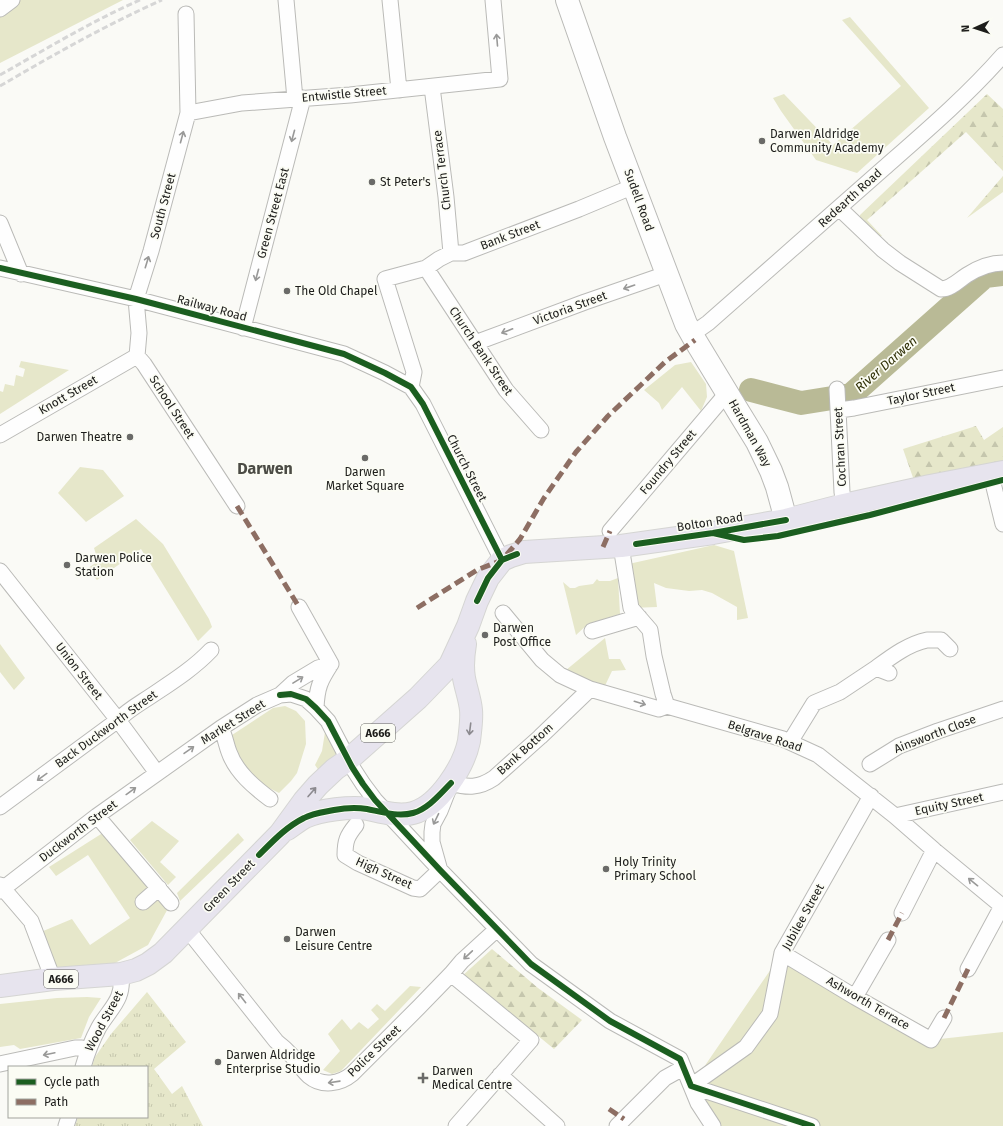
<svg xmlns="http://www.w3.org/2000/svg" width="1003" height="1126" font-family="'Fira Sans',sans-serif">
  <style>
    .green { fill: #e6e7ca }
    .forest { fill: url(#forest-firs) }
    .park { fill: url(#park-tufts) }
    .lines { fill: none; stroke-linecap: round; stroke-linejoin: round }
    .river { stroke: #b9ba96; stroke-width: 24 }
    .street-casing { stroke: #babab7; stroke-width: 17 }
    .secondary-casing { stroke: #babab7; stroke-width: 24 }
    .highway-casing { stroke: #d5d5d3; stroke-width: 24 }
    .street { stroke: #fefefe; stroke-width: 15 }
    .secondary { stroke: #fefefe; stroke-width: 22 }
    .highway { stroke: #e7e4ee; stroke-width: 22 }
    .rail { stroke: #d6d6d6; stroke-width: 3; stroke-dasharray: 6 3; stroke-linecap: butt }
    .quiet { stroke: #8d6e63; stroke-width: 5; stroke-dasharray: 10 5; stroke-linecap: butt }
    .cycleway-casing { stroke: #fbfcf4; stroke-width: 8 }
    .cycleway { stroke: #1b5e20; stroke-width: 6 }
    .oneway { stroke: #999998 }
    .oneway2 { stroke: #8c8a8f }
    .poi-dot { fill: #6a6a68; stroke: #fbfcf4; stroke-width: 1.5 }
    .labels { text-anchor: middle; dominant-baseline: central; stroke-width: 3.5; stroke-linejoin: round; paint-order: stroke }
    .shield { fill: #fbfcf4; stroke: #60605c; stroke-width: 1 }
    .shield-label { font-size: 11px; font-weight: bold; fill: #1d1d1b }
    .street-label { font-size: 12px; fill: #1d1d1b; stroke: #fbfcf4 }
    .poi-label { font-size: 12px; fill: #1d1d1b; stroke: #fbfcf4; text-anchor: start }
    .water-label { font-size: 13px; font-style: italic; fill: #303107; stroke: #fbfcf4 }
    .district-label { font-size: 16px; font-weight: bold; fill: #4b4b45; stroke: #fbfcf4 }
  </style>
  <defs>
    <pattern id="forest-firs" width="22" height="20" patternUnits="userSpaceOnUse"><rect width="22" height="20" fill="#e6e7ca"/><path d="M5 1l3.5 6h-7zM16 11l3.5 6h-7z" fill="#c5c6ad"/></pattern>
    <pattern id="park-tufts" width="24" height="20" patternUnits="userSpaceOnUse"><rect width="24" height="20" fill="#e6e7ca"/><path d="M3 7l-1-3M5 7V3M7 7l1-3M15 17l-1-3M17 17v-4M19 17l1-3" fill="none" stroke="#c5c6ad"/></pattern>
  </defs>
  <rect width="100%" height="100%" fill="#fafaf6"/>
  <path class="green" d="M20,0H123L0,63V16Z
    M850,17L929,108L857,173L816,160L781,111L773,98L784,94L833,145L901,86L842,20Z
    M21,361L69,370L0,414V391L3,392L5,384L14,386L16,375L23,377L25,369L19,367Z
    M691,362L706,384L707,397L701,411L682,387L662,410L659,403L644,390L675,365Z
    M80,467L103,470L117,487L124,496L86,522L58,493Z
    M136,519L163,544L209,619L212,627L198,641L141,549L97,580L87,569L98,561L94,548Z
    M714,545L734,551L748,618L737,620V607L712,593L702,590L689,591L666,588L654,583L657,607L631,608L624,565Z
    M618,578L620,614L588,624L576,635L563,582L570,588H575L579,586L593,584L597,579L599,581H610Z
    M605,638L609,659H620L626,670L612,671L602,692L560,675Z
    M0,644L25,678L14,690L0,672Z
    M285,706L296,711L305,721L306,744L297,773L291,781L279,793L267,787L250,773L233,751L232,735L273,708Z
    M325,732L340,758L322,775L315,765L322,751Z
    M152,821L179,841L160,862L176,877L168,885L130,840Z
    M109,829L171,903L148,945L115,963L66,970L49,969L36,934L72,919L90,945L130,918L88,855L56,876L49,867Z
    M238,833L244,840L180,901L177,893Z
    M782,953L931,1040L1003,1032V1126H718L691,1086Z
    M410,986L421,987L341,1071L332,1074L323,1070L340,1051L328,1034L342,1019L351,1030L359,1022L368,1029L379,1019L371,1010L377,1004L385,1011Z
    M87,997L101,998L89,1017L81,1038L20,1049L14,1045L0,1047V1004L57,998Z"/>
  <path class="forest" d="M987,94L1003,109V171L966,132L867,220L882,236L873,237L860,225V215Z
    M1003,176V192L967,218Z
    M976,426L984,440L1003,427V470L917,489L903,449Z
    M492,949L538,988L582,1020L554,1049L531,1030L462,976Z"/>
  <path class="park" d="M147,992L186,1042L154,1069L172,1094L182,1086L203,1126H75L78,1117H147V1067H92L95,1057L111,1034Z"/>
  <g class="lines">
    <path class="river" d="M751,390L801,403L851,395L985,276L1003,274"/>
    <defs>
      <path id="street" d="M286,0L295,99
        M390,0L399,90
        M0,9L12,0
        M186,14L188,113L151,251L136,299L139,333L137,356L144,364L237,506
        M432,87L446,197L451,253
        M188,113L242,103L350,95L500,79L493,0
        M839,208L883,250L900,263L941,289C951,289 959,280 967,275C978,268 990,263 1003,263
        M0,223L21,274
        M0,268L136,299L344,354L385,373L411,387L423,404L502,560
        M426,268L506,390L541,430
        M243,328L303,98
        M691,333L698,330L708,323C767,271 825,220 884,168C925,132 967,96 1003,55
        M475,343L585,302L666,274
        M411,387L414,372L385,279L426,268L439,259L451,253H464L579,209L634,186
        M837,389L842,492L844,505
        M839,410L854,408L1003,378
        M0,435L137,356
        M991,475L1003,524
        M610,531L727,393
        M621,546L631,608L650,630L654,656L663,694L667,706L783,739L818,755L895,816L934,850L1003,907
        M0,571L118,720L157,773
        M299,607L331,664
        M503,613L542,660L560,675L590,689L659,709L667,706
        M592,631L639,617
        M876,668C891,657 908,644 927,640C932,640 936,640 941,640L950,649
        M280,695L291,694L306,699L316,708L328,721L352,767L363,784L375,800L440,870L531,964L610,1021L680,1059L691,1086L812,1126
        M316,708C317,687 320,681 331,664
        M221,728C225,736 226,744 229,752C236,772 254,787 270,799
        M790,742L814,703L840,692L876,668L889,673
        M870,764L899,746L938,731L1003,709
        M0,807L118,720C128,710 139,704 151,696C172,682 194,668 211,650
        M97,816L171,903
        M895,816L1003,792
        M356,825C347,836 345,841 345,855L358,863L413,888L420,889L440,870
        M439,867L432,842V832L433,824L440,811L451,783C468,788 479,788 494,778L540,737L590,689
        M0,885L31,921L53,979
        M0,891L97,816L221,728L257,705L280,695L293,683L318,668L331,664
        M143,902L159,888
        M902,913L934,850
        M187,929L276,1041C280,1045 285,1048 288,1052C296,1059 301,1069 309,1076C322,1087 340,1084 352,1074L419,1007L451,974L462,961L497,929
        M782,953L855,997L931,1040L944,1018
        M968,969L1002,906
        M451,974L531,1040L456,1126
        M855,997L888,940
        M0,1064L75,1048H82L88,1050
        M83,1067C87,1053 92,1040 99,1027C111,1007 124,1000 121,974
        M500,1075L557,1126
        M66,1126L69,1117
        M617,1126L665,1078L683,1068
        M713,1126L698,1103L691,1086L746,1047L770,1014L782,953L871,796"/>
      <path id="secondary" d="M567,0L615,137L681,311L686,324L695,340L738,411L757,442L771,471L777,487L786,520"/>
      <path id="highway" d="M287,829C293,825 299,820 305,817C320,810 351,806 368,809C382,812 399,817 413,813C439,806 464,766 469,741C470,731 472,720 471,710C470,699 466,689 464,678C462,666 463,656 465,644
        M0,986L53,979L121,974L136,970L148,964L163,953L280,834L304,801L318,785L335,769L348,760L418,698L450,665L468,626L477,601L488,578L502,560L511,556L524,552L621,546L713,533L786,520L844,505L930,486L1003,472"/>
    </defs>
    <use href="#street" class="street-casing"/>
    <use href="#secondary" class="secondary-casing"/>
    <use href="#highway" class="highway-casing"/>
    <use href="#street" class="street"/>
    <use href="#secondary" class="secondary"/>
    <use href="#highway" class="highway"/>
    <path class="rail" d="M0,75C46,49 92,21 140,0
      M0,86C53,55 106,25 162,0"/>
    <path class="quiet" d="M237,506L299,607
      M603,547L610,531
      M417,608L477,570L502,560L520,539L544,498L576,452L608,416L665,362L695,340
      M888,940L902,913
      M944,1018L968,969
      M609,1109L624,1119"/>
    <defs>
      <path id="cycleway" d="M0,268L136,299L344,354L385,373L411,387L423,404L502,560
        M713,533L744,540L778,536L870,515L961,491L1003,480
        M636,544L713,533L786,520
        M477,601L488,578L502,560L517,554
        M280,695L291,694L306,699L316,708L328,721L352,767L363,784L375,800L440,870L531,964L610,1021L680,1059L691,1086L812,1126
        M259,855C273,841 286,827 304,818C313,813 324,812 334,810C344,808 356,807 367,809C382,812 398,817 413,813C428,809 440,794 451,783"/>
    </defs>
    <use href="#cycleway" class="cycleway-casing"/>
    <use href="#cycleway" class="cycleway"/>
  </g>
  <defs><path id="oneway-shaft" d="M-6 0H5M1.5-3L5.5 0L1.5 3" fill="none" stroke-width="1.6" stroke-linecap="round" stroke-linejoin="round"/></defs>
  <g class="oneway">
    <use href="#oneway-shaft" transform="translate(497 40) rotate(-95)"/>
    <use href="#oneway-shaft" transform="translate(293 136) rotate(105)"/>
    <use href="#oneway-shaft" transform="translate(182 137) rotate(-75)"/>
    <use href="#oneway-shaft" transform="translate(147 262) rotate(-73)"/>
    <use href="#oneway-shaft" transform="translate(257 275) rotate(105)"/>
    <use href="#oneway-shaft" transform="translate(629 287) rotate(161)"/>
    <use href="#oneway-shaft" transform="translate(507 331) rotate(159)"/>
    <use href="#oneway-shaft" transform="translate(298 680) rotate(-32)"/>
    <use href="#oneway-shaft" transform="translate(640 703) rotate(17)"/>
    <use href="#oneway-shaft" transform="translate(189 750) rotate(-35)"/>
    <use href="#oneway-shaft" transform="translate(42 777) rotate(144)"/>
    <use href="#oneway-shaft" transform="translate(131 791) rotate(-36)"/>
    <use href="#oneway-shaft" transform="translate(436 819) rotate(116)"/>
    <use href="#oneway-shaft" transform="translate(973 882) rotate(-141)"/>
    <use href="#oneway-shaft" transform="translate(468 955) rotate(137)"/>
    <use href="#oneway-shaft" transform="translate(242 998) rotate(-128)"/>
    <use href="#oneway-shaft" transform="translate(49 1054) rotate(168)"/>
    <use href="#oneway-shaft" transform="translate(334 1082) rotate(172)"/>
  </g>
  <g class="oneway2">
    <use href="#oneway-shaft" transform="translate(470 729) rotate(97)"/>
    <use href="#oneway-shaft" transform="translate(312 792) rotate(-49)"/>
  </g>
  <g class="poi-dot">
    <circle cx="762" cy="141" r="4"/>
    <circle cx="372" cy="182" r="4"/>
    <circle cx="287" cy="291" r="4"/>
    <circle cx="130" cy="437" r="4"/>
    <circle cx="365" cy="458" r="4"/>
    <circle cx="67" cy="565" r="4"/>
    <circle cx="485" cy="635" r="4"/>
    <circle cx="606" cy="869" r="4"/>
    <circle cx="287" cy="939" r="4"/>
    <circle cx="218" cy="1062" r="4"/>
    <path d="M421 1072h4v4h4v4h-4v4h-4v-4h-4v-4h4z"/>
  </g>
  <g class="labels">
    <g class="shield">
      <rect x="361" y="724" width="34" height="18" rx="3"/>
      <rect x="44" y="970" width="34" height="18" rx="3"/>
    </g>
    <g class="shield-label">
      <text x="378" y="733">A666</text>
      <text x="61" y="979">A666</text>
    </g>
    <g class="street-label">
      <text transform="translate(344 94) rotate(-5)">Entwistle Street</text>
      <text transform="translate(442 170) rotate(-97)">Church Terrace</text>
      <text transform="translate(850 198) rotate(-42)">Redearth Road</text>
      <text transform="translate(639 200) rotate(70)">Sudell Road</text>
      <text transform="translate(163 206) rotate(-75)">South Street</text>
      <text transform="translate(273 213) rotate(-75)">Green Street East</text>
      <text transform="translate(510 235) rotate(-21)">Bank Street</text>
      <text transform="translate(212 308) rotate(15)">Railway Road</text>
      <text transform="translate(570 308) rotate(-20)">Victoria Street</text>
      <text transform="translate(481 351) rotate(56)">Church Bank Street</text>
      <text transform="translate(921 394) rotate(-12)">Taylor Street</text>
      <text transform="translate(68 395) rotate(-30)">Knott Street</text>
      <text transform="translate(172 407) rotate(57)">School Street</text>
      <text transform="translate(750 433) rotate(61)">Hardman Way</text>
      <text transform="translate(840 447) rotate(-93)">Cochran Street</text>
      <text transform="translate(668 462) rotate(-50)">Foundry Street</text>
      <text transform="translate(467 468) rotate(63)">Church Street</text>
      <text transform="translate(710 522) rotate(-9)">Bolton Road</text>
      <text transform="translate(79 671) rotate(52)">Union Street</text>
      <text transform="translate(233 722) rotate(-32)">Market Street</text>
      <text transform="translate(106 729) rotate(-36)">Back Duckworth Street</text>
      <text transform="translate(935 734) rotate(-21)">Ainsworth Close</text>
      <text transform="translate(765 736) rotate(18)">Belgrave Road</text>
      <text transform="translate(525 749) rotate(-42)">Bank Bottom</text>
      <text transform="translate(949 804) rotate(-12)">Equity Street</text>
      <text transform="translate(78 831) rotate(-37)">Duckworth Street</text>
      <text transform="translate(384 873) rotate(24)">High Street</text>
      <text transform="translate(229 886) rotate(-46)">Green Street</text>
      <text transform="translate(803 917) rotate(-61)">Jubilee Street</text>
      <text transform="translate(868 1003) rotate(30)">Ashworth Terrace</text>
      <text transform="translate(104 1021) rotate(-62)">Wood Street</text>
      <text transform="translate(374 1051) rotate(-44)">Police Street</text>
    </g>
    <g class="poi-label">
      <text x="770" y="134">Darwen Aldridge<tspan x="770" dy="14">Community Academy</tspan></text>
      <text x="380" y="182">St Peter's</text>
      <text x="295" y="291">The Old Chapel</text>
      <text x="122" y="437" text-anchor="end">Darwen Theatre</text>
      <text x="365" y="472" text-anchor="middle">Darwen<tspan x="365" dy="14">Market Square</tspan></text>
      <text x="75" y="558">Darwen Police<tspan x="75" dy="14">Station</tspan></text>
      <text x="493" y="628">Darwen<tspan x="493" dy="14">Post Office</tspan></text>
      <text x="614" y="862">Holy Trinity<tspan x="614" dy="14">Primary School</tspan></text>
      <text x="295" y="932">Darwen<tspan x="295" dy="14">Leisure Centre</tspan></text>
      <text x="226" y="1055">Darwen Aldridge<tspan x="226" dy="14">Enterprise Studio</tspan></text>
      <text x="432" y="1071">Darwen<tspan x="432" dy="14">Medical Centre</tspan></text>
    </g>
    <g class="water-label">
      <text transform="translate(886 364) rotate(-41)">River Darwen</text>
    </g>
    <g class="district-label">
      <text x="265" y="468">Darwen</text>
    </g>
  </g>
  <rect x="8" y="1066" width="140" height="52" fill="#fbfcf4" stroke="#a2a39d"/>
  <rect x="16" y="1079" width="20" height="6" fill="#1b5e20" stroke="#a2a39d"/>
  <text x="44" y="1086" font-size="12" fill="#1d1d1b">Cycle path</text>
  <rect x="16" y="1099" width="20" height="6" fill="#8d6e63" stroke="#a2a39d"/>
  <text x="44" y="1106" font-size="12" fill="#1d1d1b">Path</text>
  <g transform="translate(975 28) rotate(267)" stroke="#fbfcf4" stroke-width="3" paint-order="stroke">
  <path d="M0-3L7 15L0 10L-7 15Z" fill="#1d1d1b"/>
  <text y="-6" font-size="11" font-weight="bold" text-anchor="middle" fill="#1d1d1b">N</text>
  </g>
</svg>
